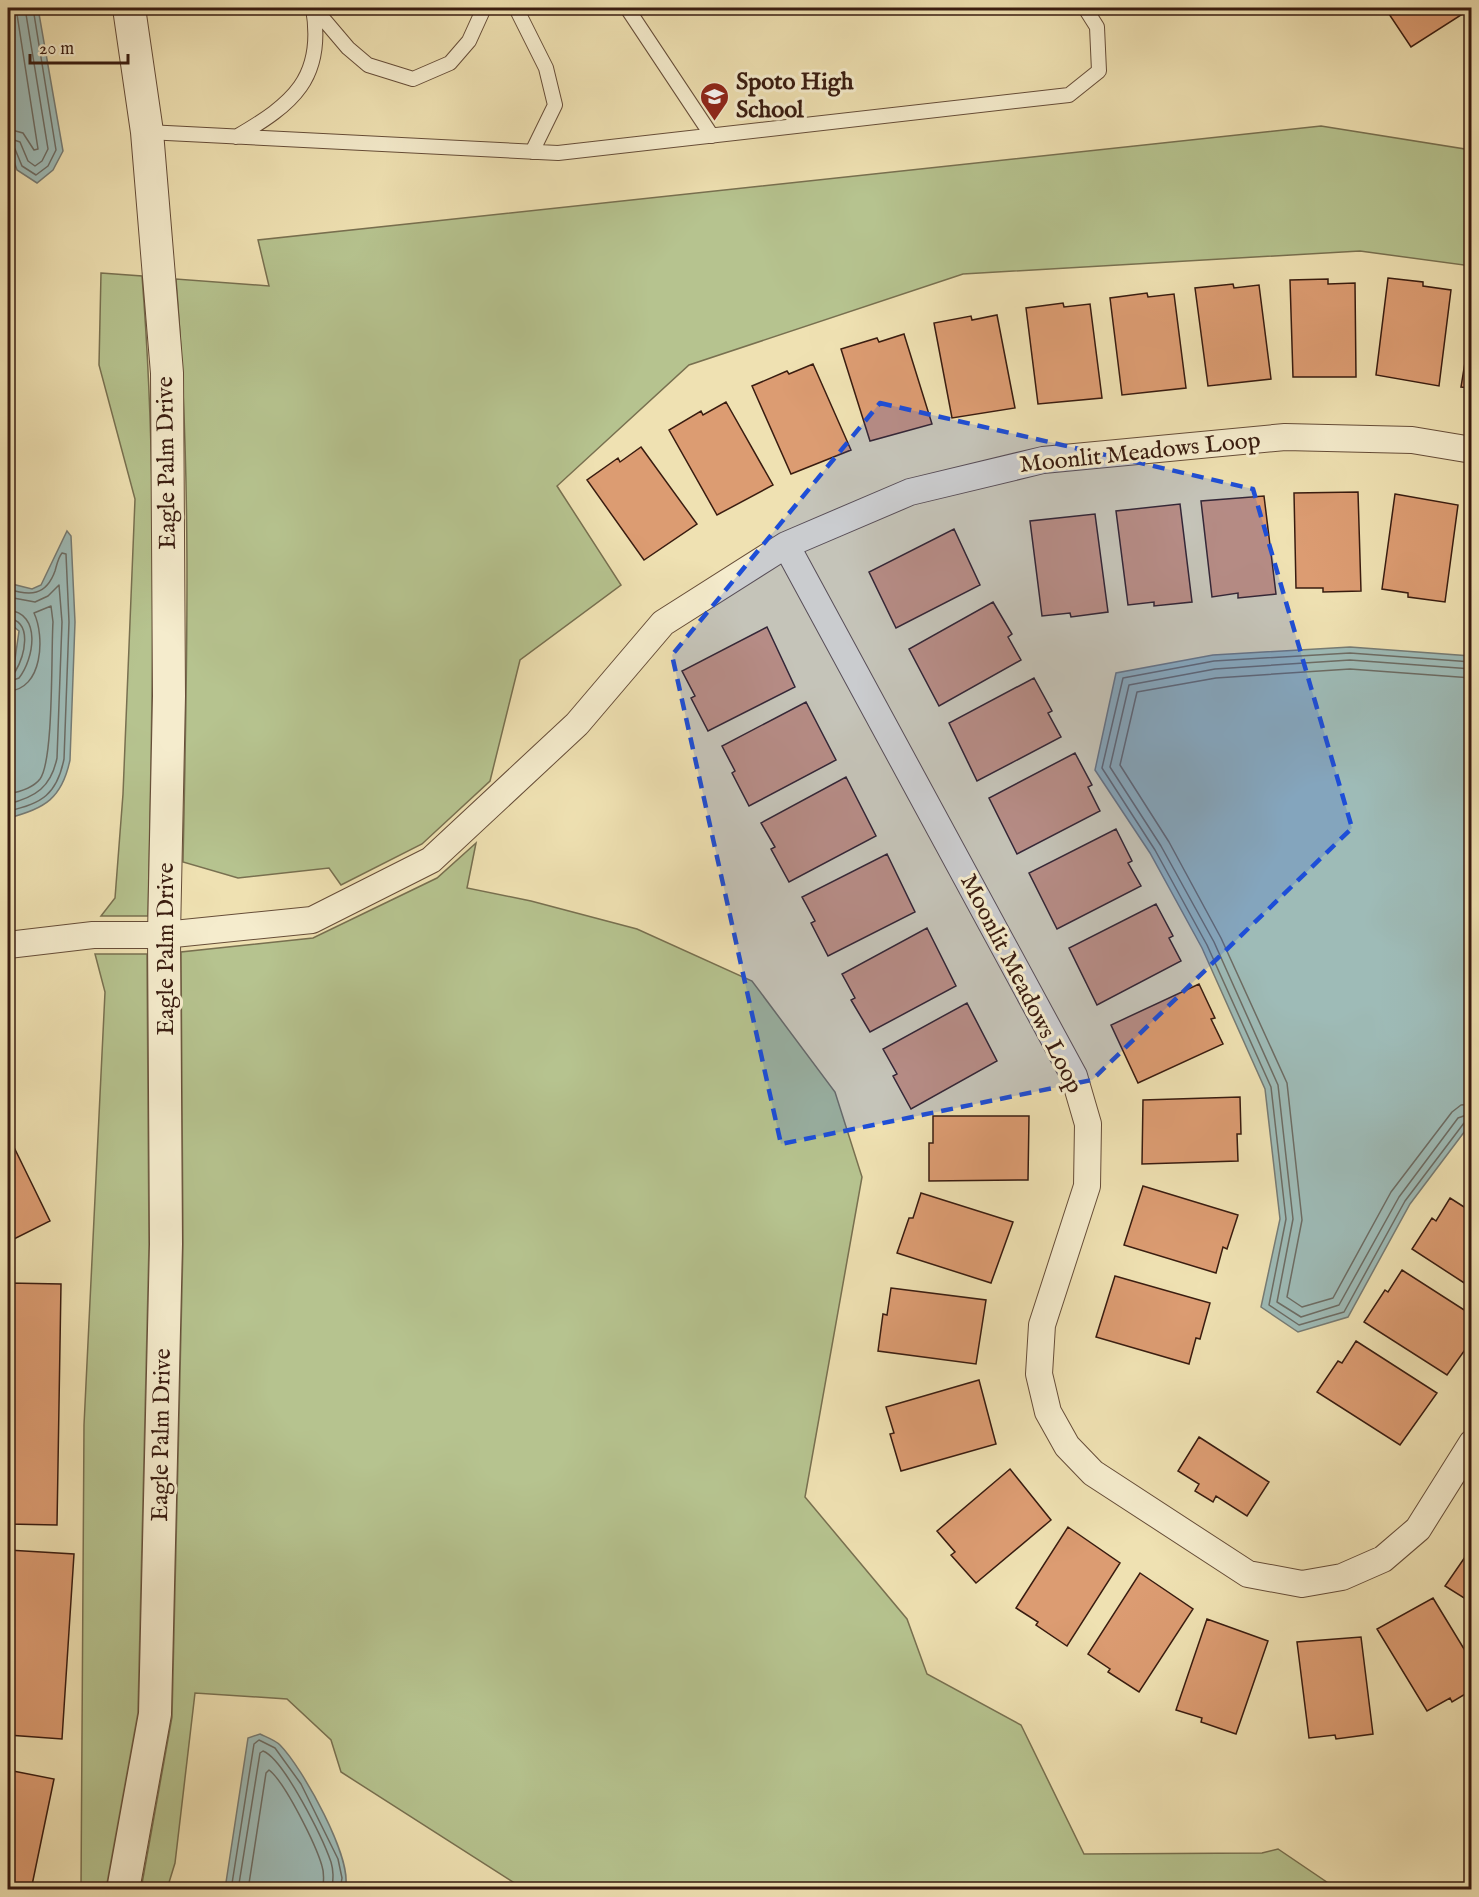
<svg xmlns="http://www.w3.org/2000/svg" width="1479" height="1897" font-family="'IM FELL English',serif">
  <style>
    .green { fill: #b6c38f; stroke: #787050; stroke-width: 1.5 }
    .water { fill: #9ebbb7; stroke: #767b74; stroke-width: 1.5 }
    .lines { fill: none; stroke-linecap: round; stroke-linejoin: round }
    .shore { stroke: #6c6c64; stroke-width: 1.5 }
    .building { fill: #dc9c72; stroke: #391c10; stroke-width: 1.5 }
    .service-casing { stroke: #664d38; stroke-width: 16 }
    .minor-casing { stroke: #664d38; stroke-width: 28 }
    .tertiary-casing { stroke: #664d38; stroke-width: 34 }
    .service { stroke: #f5eccd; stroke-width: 14 }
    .minor { stroke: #f5eccd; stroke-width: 26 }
    .tertiary { stroke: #f5eccd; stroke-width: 32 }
    .marked { fill: #1d4ed8; fill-opacity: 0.2; stroke: #1d4ed8; stroke-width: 4.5; stroke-dasharray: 12 8; stroke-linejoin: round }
    .labels { text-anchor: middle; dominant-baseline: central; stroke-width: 6; stroke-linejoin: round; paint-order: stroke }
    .poi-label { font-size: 24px; font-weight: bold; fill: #391c10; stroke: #f5eccd; text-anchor: start }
    .street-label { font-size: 24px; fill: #391c10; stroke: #f5eccd }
  </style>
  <rect width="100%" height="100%" fill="#efe1b2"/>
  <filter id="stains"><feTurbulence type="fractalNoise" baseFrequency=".00333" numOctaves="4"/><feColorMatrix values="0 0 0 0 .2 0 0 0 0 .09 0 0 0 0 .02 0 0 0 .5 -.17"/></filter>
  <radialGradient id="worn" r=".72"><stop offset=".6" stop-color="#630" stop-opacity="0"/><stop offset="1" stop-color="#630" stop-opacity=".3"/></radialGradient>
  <path class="green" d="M1321,126L1471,150V266L1360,251L963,274L689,365L557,486L621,585L520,660L490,781L422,844L341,885L329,868L238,878L183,862C187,668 192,473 176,279L269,286L258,240Z
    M101,273L142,276C159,489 152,703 148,916H101L115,898L123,794L135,499L99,365Z
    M476,843L467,888L531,901L637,929L752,981L835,1092L862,1177L805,1497L907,1619L927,1674L1021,1725L1084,1854L1262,1853L1278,1849L1337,1889H524L341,1772L331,1740L287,1699L195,1693L175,1863L167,1889H141L172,1717L183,1244L181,952L313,938L437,878Z
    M95,954H147L149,1245L138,1713L106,1889L81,1890L84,1425L105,992Z"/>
  <path class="water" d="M8,8H38L63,151L53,170L37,183L17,170L8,144Z
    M67,531L71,536L75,622L70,760C62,798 45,809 8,818V674L15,659L19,631L8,622V583L32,589L41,585Z
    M1350,647L1471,656V1123L1410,1204L1348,1317L1298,1332L1261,1307L1280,1219L1265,1089L1202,948L1150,853L1095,770L1116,673L1213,655Z
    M260,1734C266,1737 275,1740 280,1745C302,1767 354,1860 345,1889H225L248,1738Z"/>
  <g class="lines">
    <path class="shore" d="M8,129L23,133L34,150L38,149L16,8
      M8,138L20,142L28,161L35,166L42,161L48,149L25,8
      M8,145L15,149L22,166L36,175L48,166L56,150L33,8
      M8,589C30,596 46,596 55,571C57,564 58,558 62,553L66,554L69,622L64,759C57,794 42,804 8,811
      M8,597L35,602L48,596L59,585L62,622L57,758C51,787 36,797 8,804
      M8,610C42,613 34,659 19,678L8,682
      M8,618C34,622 24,657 15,672L8,675
      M1472,662L1350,653L1214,661L1123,678L1102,768L1155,850L1207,945L1271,1087L1286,1219L1269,1305L1299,1325L1344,1312L1405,1201L1464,1123L1472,1120
      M1472,669L1350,660L1215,669L1129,685L1110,767L1161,846L1214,942L1278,1085L1293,1219L1277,1302L1301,1317L1339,1305L1399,1197L1458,1118L1472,1113
      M1472,678L1350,669L1216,678L1137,692L1120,765L1169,842L1221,938L1287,1083L1302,1220L1287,1297L1302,1307L1333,1298L1391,1192L1452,1112L1461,1105L1472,1104
      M8,691C43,690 45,636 34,613L51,606L53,622C51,651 54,760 40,779C33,788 19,792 8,794
      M231,1890L254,1744L259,1740L275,1748L301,1784L338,1859L342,1878L340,1890
      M238,1890L260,1753L263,1751C284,1759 323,1839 331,1862C334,1872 333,1879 332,1890
      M248,1890L266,1773L269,1770C285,1782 316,1845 322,1866C325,1875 323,1881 323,1890"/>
  </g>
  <path class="building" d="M1385,8H1472L1411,47Z
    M1388,278L1423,282V286L1451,290L1439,386L1376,375Z
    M1328,279V284L1355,283L1356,377H1293L1290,280Z
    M1233,284L1234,288L1259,285L1271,379L1208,386L1195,288Z
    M1147,293L1148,297L1174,294L1186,388L1122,395L1110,298Z
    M1063,303L1064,307L1090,304L1102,398L1038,404L1026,308Z
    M997,315L1015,408L952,418L934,323L971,316L972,320Z
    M1472,319V388L1461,387Z
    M904,334L932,424L870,441L841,349L877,338L879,342Z
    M813,364L851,450L791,474L752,386L787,371L789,374Z
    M726,402L773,485L717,515L669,430L701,411L703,415Z
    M641,447L697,524L644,560L587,480L618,458L620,462Z
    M1358,492L1361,591L1323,592V588H1296L1294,493Z
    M1395,494L1458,505L1445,602L1408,597V593L1382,589Z
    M1264,496L1276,594L1238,598V593L1212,597L1201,501Z
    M1180,504L1192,602L1154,606V602L1128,605L1116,511Z
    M1095,514L1108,612L1071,617L1070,613L1042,616L1030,521Z
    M954,529L980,585L896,628L869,572Z
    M1472,561V601L1465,600Z
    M993,602L1012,634L1008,637L1021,660L939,706L909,649Z
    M767,627L795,687L708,731L691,698L695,696L682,671Z
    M1034,678L1052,711L1048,713L1061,737L977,781L949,723Z
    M806,702L836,760L749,806L732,773L735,771L722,746Z
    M1075,753L1092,785L1088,787L1100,811L1017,854L989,798Z
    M846,777L876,836L789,882L771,849L775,847L761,823Z
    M1116,829L1132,861L1128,863L1141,886L1057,929L1029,873Z
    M887,854L915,912L828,956L811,923L815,921L802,897Z
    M1156,904L1173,936L1169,938L1181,961L1097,1005L1069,948Z
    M927,928L956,986L870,1032L851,1000L855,998L842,974Z
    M1199,984L1215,1018L1211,1019L1223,1044L1138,1083L1111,1025Z
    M967,1003L997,1061L911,1109L893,1076L897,1074L883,1049Z
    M1240,1097L1241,1134H1237L1238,1161L1142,1164L1143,1100Z
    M933,1116H1029L1028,1180L929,1181V1143H933Z
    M8,1135L50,1221L8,1242Z
    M1143,1186L1238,1215L1227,1249L1223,1247L1216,1273L1124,1245Z
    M921,1193L1013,1222L991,1283L897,1253L909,1218H913Z
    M1450,1198L1472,1212V1288L1412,1249L1432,1218L1436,1221Z
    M1402,1270L1472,1315V1340L1447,1375L1364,1322L1385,1290L1388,1292Z
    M1115,1276L1210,1303L1200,1339L1196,1338L1189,1364L1096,1337Z
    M8,1283L61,1284L57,1525L8,1524Z
    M891,1288L986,1300L976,1364L878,1351L883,1314L887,1315Z
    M1356,1341L1437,1393L1400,1445L1317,1392L1338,1361L1342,1363Z
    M979,1380L996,1444L901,1471L890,1434L894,1433L886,1407Z
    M1199,1437L1269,1482L1247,1516L1216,1496L1213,1502L1195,1491L1199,1484L1178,1471Z
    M1010,1469L1051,1520L976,1583L951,1555L955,1552L937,1531Z
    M1068,1527L1120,1563L1067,1646L1036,1625L1038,1622L1016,1608Z
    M1472,1547V1603L1445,1586Z
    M8,1550L74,1554L62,1739L8,1735Z
    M1140,1573L1193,1609L1139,1692L1108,1672L1110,1669L1088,1654Z
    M1433,1598L1472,1662V1690L1452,1702L1450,1698L1427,1711L1377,1629Z
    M1207,1619L1268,1641L1236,1734L1201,1722L1202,1718L1176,1710Z
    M1361,1637L1373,1734L1336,1739L1335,1735L1309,1738L1297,1642Z
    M8,1770L54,1779L31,1890H8Z"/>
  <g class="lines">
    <defs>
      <path id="service" d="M314,8L348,48L368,65L413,79L450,63L469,41L484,8
        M516,8L546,68L555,105L532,152
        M627,8L712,136
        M147,132L558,153L1069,95L1099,71L1097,27L1085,8
        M236,137C293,104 325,78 313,8"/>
      <path id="minor" d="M786,545L1074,1076L1088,1124L1087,1186L1042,1325L1039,1374L1048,1412L1067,1446L1093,1473L1248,1574L1302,1584L1342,1577L1383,1559L1418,1529L1472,1443
        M8,945L93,935H164L312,920L431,860L577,724L663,623L786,545L910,492L1043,460L1285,437L1412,440L1472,450"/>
      <path id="tertiary" d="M123,1890L155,1714L166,1244L164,935L169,696L167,373L147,132L129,8"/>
    </defs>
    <use href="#service" class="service-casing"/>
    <use href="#minor" class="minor-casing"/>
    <use href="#tertiary" class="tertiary-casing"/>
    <use href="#service" class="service"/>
    <use href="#minor" class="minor"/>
    <use href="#tertiary" class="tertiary"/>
  </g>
  <path class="marked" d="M880,403L1253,489L1352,828L1092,1080L781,1144L672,655Z"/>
  <defs>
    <symbol id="school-pin" viewBox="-11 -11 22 30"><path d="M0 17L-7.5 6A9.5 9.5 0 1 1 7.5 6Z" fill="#8f2418" stroke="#f5eccd"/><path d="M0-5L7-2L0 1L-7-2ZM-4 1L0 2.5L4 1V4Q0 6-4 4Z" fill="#fff"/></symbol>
  </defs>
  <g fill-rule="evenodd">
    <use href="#school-pin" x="698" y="80" width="33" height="45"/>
  </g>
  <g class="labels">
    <g class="poi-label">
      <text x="736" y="82">Spoto High<tspan x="736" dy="28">School</tspan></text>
    </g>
    <g class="street-label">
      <text transform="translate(1140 453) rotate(-6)">Moonlit Meadows Loop</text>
      <text transform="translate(167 463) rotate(-91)">Eagle Palm Drive</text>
      <text transform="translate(166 949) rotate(-90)">Eagle Palm Drive</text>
      <text transform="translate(1021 984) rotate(63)">Moonlit Meadows Loop</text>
      <text transform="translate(162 1435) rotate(-89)">Eagle Palm Drive</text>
    </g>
  </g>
  <rect width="1479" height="1897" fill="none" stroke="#efe1b2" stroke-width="30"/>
  <rect x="9" y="9" width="1461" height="1879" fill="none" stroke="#391c10" stroke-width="3"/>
  <rect x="15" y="15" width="1449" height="1867" fill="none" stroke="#391c10" stroke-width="1.5"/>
  <path d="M30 54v9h98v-9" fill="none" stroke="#391c10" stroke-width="3"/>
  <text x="39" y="54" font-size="18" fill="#391c10" stroke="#f5eccd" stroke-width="4.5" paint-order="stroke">20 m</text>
  <rect width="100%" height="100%" filter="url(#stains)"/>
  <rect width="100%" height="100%" fill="url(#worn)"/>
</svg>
